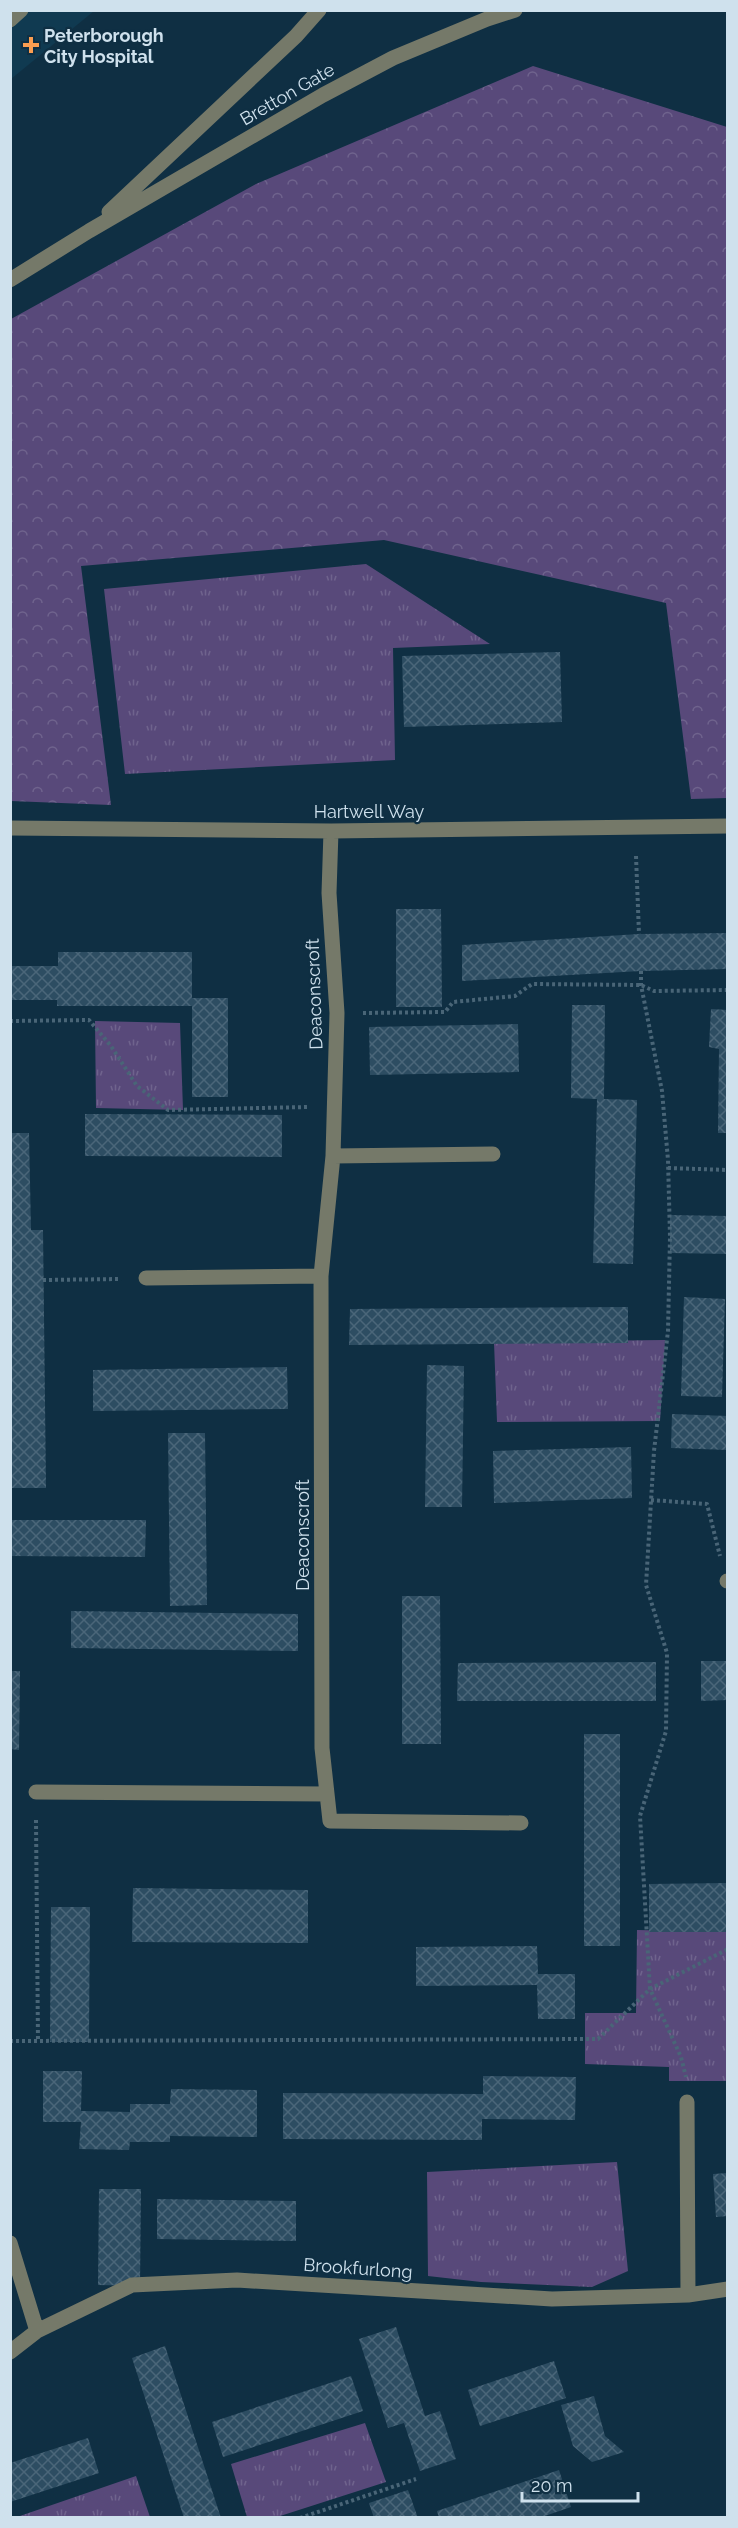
<svg xmlns="http://www.w3.org/2000/svg" width="738" height="2528" font-family="Raleway,sans-serif">
  <style>
    .built { fill: #103a51 }
    .grass { fill: url(#grass-tufts) }
    .forest { fill: url(#forest-crowns) }
    .building { fill: url(#building-cross-hatch) }
    .lines { fill: none; stroke-linecap: round; stroke-linejoin: round }
    .path { stroke: #496577; stroke-width: 4; stroke-dasharray: 3 3; stroke-linecap: butt }
    .minor { stroke: #757969; stroke-width: 15 }
    .poi-dot { fill: #fb9e51; stroke: #0f2f43; stroke-width: 2 }
    .labels { text-anchor: middle; dominant-baseline: central; stroke-width: 4.5; stroke-linejoin: round; paint-order: stroke }
    .poi-label { font-size: 18px; font-weight: bold; fill: #cfe1ed; stroke: #0f2f43; text-anchor: start }
    .street-label { font-size: 18px; fill: #cfe1ed; stroke: #0f2f43 }
  </style>
  <defs>
    <pattern id="grass-tufts" width="24" height="20" patternUnits="userSpaceOnUse" patternTransform="scale(1.5)"><rect width="24" height="20" fill="#58497a"/><path d="M3 7l-1-3M5 7V3M7 7l1-3M15 17l-1-3M17 17v-4M19 17l1-3" fill="none" stroke="#6f638d"/></pattern>
    <pattern id="forest-crowns" width="20" height="18" patternUnits="userSpaceOnUse" patternTransform="scale(1.5)"><rect width="20" height="18" fill="#58497a"/><path d="M2 6a3 3 0 1 1 6 0M12 15a3 3 0 1 1 6 0" fill="none" stroke="#6f638d"/></pattern>
    <pattern id="building-cross-hatch" width="8" height="8" patternUnits="userSpaceOnUse" patternTransform="scale(1.5)"><rect width="8" height="8" fill="#2d4d62"/><path d="M0 0l8 8M0 8l8-8" fill="none" stroke="#4a6679"/></pattern>
  </defs>
  <rect width="100%" height="100%" fill="#0f2f43"/>
  <path class="built" d="M11,11H94L11,79Z"/>
  <path class="grass" d="M366,564L490,644L393,648L395,760L125,774L104,589Z
    M95,1021L180,1023L183,1110L96,1108Z
    M665,1340L660,1421L497,1422L494,1342Z
    M637,1930L727,1932V2081H669V2067L585,2064V2013H636Z
    M617,2162L628,2271L592,2287L481,2282L428,2276L427,2172Z
    M365,2423L386,2482L277,2517H247L231,2464Z
    M136,2476L150,2517H17Z"/>
  <path class="forest" d="M533,66L727,127V798L691,799L666,603L384,540L81,566L111,805L11,801V319L256,184Z"/>
  <path class="building" d="M560,652L562,722L404,727L402,656Z
    M396,909H441L442,1007H396Z
    M728,933V969L641,971L462,981V945L639,934Z
    M58,952H192V998H228V1097H192V1006H57V1000H10V966H58Z
    M572,1005H605L604,1099L637,1100L633,1264L593,1263L597,1099L571,1098Z
    M711,1009L728,1010V1133H718L719,1049L709,1047Z
    M518,1024L519,1072L370,1075L369,1027Z
    M85,1114L282,1115V1157L85,1156Z
    M10,1133H29L31,1230H43L46,1488H10Z
    M670,1215L728,1216V1254L670,1253Z
    M684,1297L725,1299L722,1397L681,1396Z
    M628,1307V1343L349,1345L350,1309Z
    M427,1365L464,1366L462,1507H425Z
    M287,1367L288,1409L93,1411V1370Z
    M672,1414L728,1416V1450L671,1448Z
    M168,1433H205L207,1605L170,1606Z
    M631,1447L632,1498L494,1503L493,1451Z
    M10,1520H146L145,1557L10,1556Z
    M402,1596H440L441,1744H402Z
    M71,1611L298,1614V1651L71,1648Z
    M701,1661H728V1700L701,1701Z
    M656,1662V1701H457L458,1663Z
    M10,1671H20L19,1750L10,1749Z
    M584,1734H620V1946H584Z
    M728,1883V1932H649V1884Z
    M133,1888L308,1890V1943L132,1942Z
    M51,1907H90L89,2042H50Z
    M537,1946L538,1974H575V2019H538L537,1985L416,1986V1947Z
    M43,2071H82L81,2111L130,2112V2104H170L171,2089L257,2090V2137L170,2136V2142H130L129,2150L79,2149L81,2122H43Z
    M483,2076L576,2077L575,2120L482,2119V2140L283,2139V2093L483,2094Z
    M728,2173V2216L716,2217L713,2174Z
    M99,2189H141L140,2286L98,2285Z
    M157,2199L296,2201V2241L157,2239Z
    M396,2327L425,2416L440,2411L456,2459L420,2471L404,2423L388,2428L359,2339Z
    M165,2346L221,2518H184L132,2358Z
    M554,2361L566,2398L480,2426L468,2390Z
    M351,2376L363,2411L223,2457L212,2422Z
    M594,2396L605,2436L624,2452L592,2462L573,2446L561,2405Z
    M88,2438L99,2473L10,2502V2463Z
    M559,2470L571,2507L539,2518H439L437,2511Z
    M408,2490L418,2518H374L369,2503Z"/>
  <g class="lines">
    <path class="path" d="M636,856L639,934
      M641,971V985L662,1091L668,1160L670,1237L668,1331L654,1451L646,1585L667,1653L666,1731L640,1816L650,1989L681,2057L686,2077
      M363,1013L445,1012L453,1002L515,996L532,984L641,985L654,991L728,990
      M10,1021L89,1020L111,1046L137,1086L168,1110L307,1107
      M668,1168L728,1170
      M43,1280L121,1279
      M651,1500L707,1504L720,1556
      M36,1820L38,2041
      M10,2041L598,2039L650,1989L728,1949
      M300,2518L416,2479"/>
    <path class="minor" d="M10,20L21,10
      M109,212L296,36L319,10
      M10,280L89,231L323,95L393,58L487,19L515,10
      M10,828L331,831L728,826
      M333,1156L493,1154
      M321,1276L322,1748L330,1821L521,1823
      M146,1278L321,1276L333,1156L337,1013L329,893L331,831
      M727,1581H728
      M36,1792L327,1794
      M687,2102L688,2295
      M10,2243L37,2331
      M10,2352L37,2331L132,2285L237,2280L552,2299L688,2295L728,2289"/>
  </g>
  <path class="poi-dot" d="M28 36h6v6h6v6h-6v6h-6v-6h-6v-6h6z"/>
  <g class="labels">
    <g class="poi-label">
      <text x="44" y="35">Peterborough<tspan x="44" dy="21">City Hospital</tspan></text>
    </g>
    <g class="street-label">
      <text transform="translate(287 94) rotate(-30)">Bretton Gate</text>
      <text x="369" y="811">Hartwell Way</text>
      <text transform="translate(314 994) rotate(-92)">Deaconscroft</text>
      <text transform="translate(302 1535) rotate(-90)">Deaconscroft</text>
      <text transform="translate(358 2268) rotate(4)">Brookfurlong</text>
    </g>
  </g>
  <rect width="738" height="2528" fill="none" stroke="#cfe1ed" stroke-width="24"/>
  <path d="M522 2492v9h116v-9" fill="none" stroke="#cfe1ed" stroke-width="3"/>
  <text x="531" y="2492" font-size="18" fill="#cfe1ed" stroke="#0f2f43" stroke-width="4.5" paint-order="stroke">20 m</text>
</svg>
